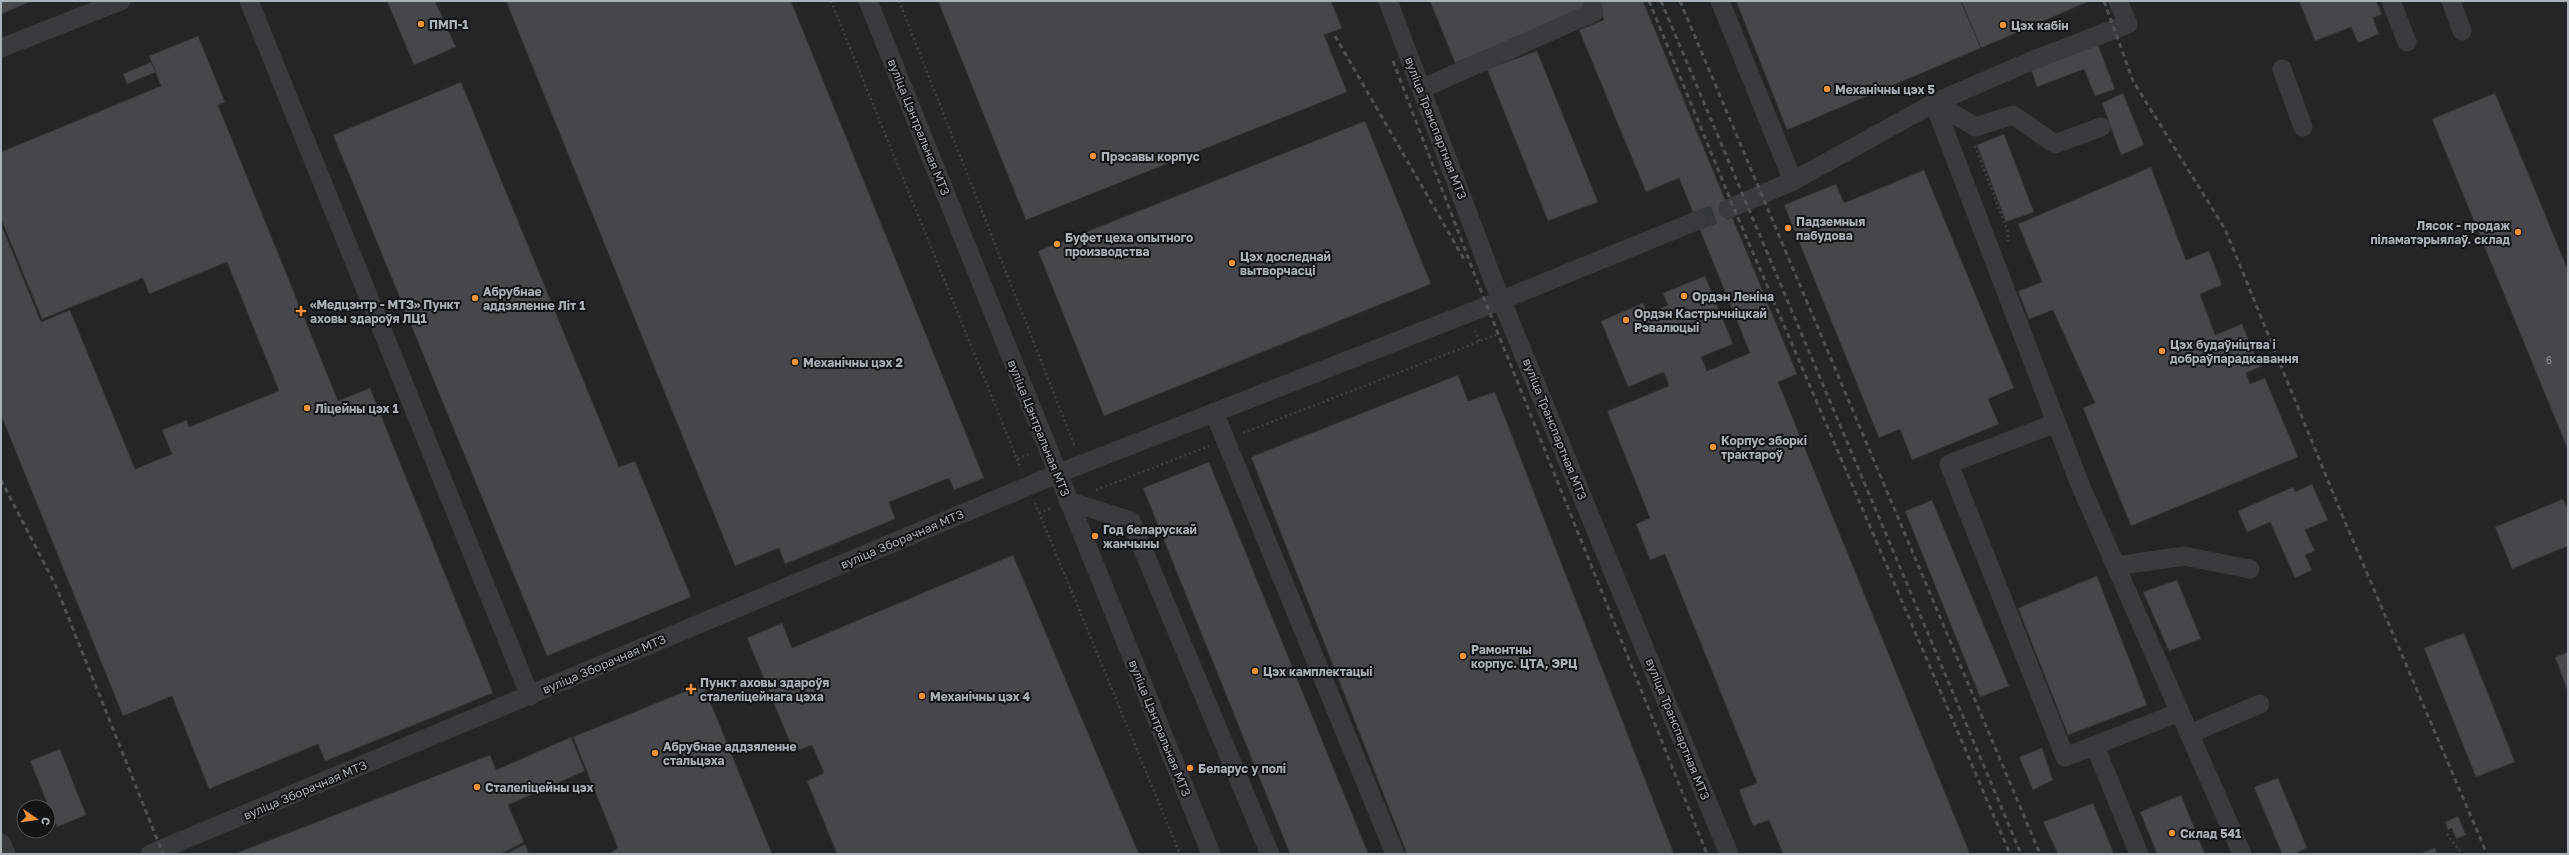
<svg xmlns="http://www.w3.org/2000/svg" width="2569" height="855" font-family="'Golos Text',sans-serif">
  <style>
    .built { fill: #242527; fill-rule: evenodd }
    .building { fill: #45474a; stroke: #323336 }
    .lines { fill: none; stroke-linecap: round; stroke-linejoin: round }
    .minor-tunnel { stroke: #35383a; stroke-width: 19; stroke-dasharray: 19 10; stroke-linecap: butt }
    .path { stroke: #3f4246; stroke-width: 2.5; stroke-dasharray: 2 3; stroke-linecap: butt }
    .minor { stroke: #393b3f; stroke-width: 19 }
    .rail { stroke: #4e5256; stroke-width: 3; stroke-dasharray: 5 4; stroke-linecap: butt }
    .poi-dot { fill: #f19239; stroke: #131415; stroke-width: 1.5 }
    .labels { text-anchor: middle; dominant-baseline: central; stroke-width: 4; stroke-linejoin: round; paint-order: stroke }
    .number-label { font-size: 10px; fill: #92979e }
    .poi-label { font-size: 12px; font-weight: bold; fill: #abb2ba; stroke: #131415; text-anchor: start }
    .street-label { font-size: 12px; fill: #abb2ba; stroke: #131415 }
  </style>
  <rect width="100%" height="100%" fill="#18191a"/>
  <path class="built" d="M1,1H2568V854H1ZM24,807H48V831H24Z"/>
  <path class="building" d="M1,1H32L1,14Z
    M387,1H435L456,47L414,65Z
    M506,1H791L984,478L954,490L949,478L889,502L895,519L785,564L779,548L735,566Z
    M938,1H1331L1342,28L1324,35L1347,92L1026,220Z
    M1430,1H1643L1797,374L1778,382L1970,854H1783L1769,820L1753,826L1739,790L1757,783L1665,554L1650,560L1636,524L1650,518L1607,411L1669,386L1664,372L1628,387L1601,321L1643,303L1648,314L1668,305L1663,293L1705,276L1733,344L1701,357L1707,371L1750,353L1679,178L1646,192L1579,30L1604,20L1598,4L1455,63Z
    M1736,1H1961L1981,48L1787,130Z
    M1961,1H2090L1981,48Z
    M2299,1H2376L2382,14L2373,18L2379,34L2358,43L2351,27L2315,41Z
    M198,36L225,102L218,105L338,401L370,388L493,693L325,761L318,744L209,789L172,696L123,716L1,415V224L41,322L70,310L135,469L172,454L162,430L187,420L189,427L279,391L227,262L149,294L143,278L42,319L1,219V152L161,86L149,56Z
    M2096,40L2115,89L2095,96L2084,69L2037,87L2030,67Z
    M1537,51L1598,202L1548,221L1487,69Z
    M151,62L156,72L127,84L123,74Z
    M461,82L619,467L635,461L691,597L547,656L333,135Z
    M2123,93L2144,145L2121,155L2102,103Z
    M2495,93L2568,270V450L2432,119Z
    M1365,121L1431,284L1104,416L1038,251Z
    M2004,134L2034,212L2006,222L1977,145Z
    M2151,167L2186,260L2209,251L2222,285L2200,294L2215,335L2242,324L2260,367L2246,373L2250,384L2265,378L2298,457L2131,526L2083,408L2095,403L2053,310L2029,319L2018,291L2042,282L2018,224Z
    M1924,170L2014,388L1988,399L1999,424L1912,460L1900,429L1879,438L1784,205L1836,184L1844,203Z
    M1458,375L1468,401L1495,392L1674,854H1407L1251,457Z
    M1209,462L1368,853L1367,854H1290L1143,488Z
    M2312,484L2328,520L2305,530L2315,551L2305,555L2312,570L2295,578L2270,522L2247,532L2238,511L2293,487L2295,492Z
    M2563,499L2568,510V546L2512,569L2495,527Z
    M1932,500L2009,686L1980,697L1905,511Z
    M1013,555L1139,854H837L807,781L824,773L812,745L794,752L747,638L782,623L792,648Z
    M2097,576L2147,705L2068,735L2018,608Z
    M2177,580L2201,639L2169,651L2143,592Z
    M2464,633L2515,762L2476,777L2424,648Z
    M2568,652V690H2567L2555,657Z
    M703,684L772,854H608L618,848L573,737Z
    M571,737L585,771L508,805L524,842L501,854H234L490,755L496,770Z
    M2042,748L2053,780L2033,790L2019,757Z
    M60,749L86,815L57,827L30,761Z
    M2278,778L2307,848L2294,854H2282L2254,787Z
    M2181,795L2205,854H2157L2140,812Z
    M2093,803L2114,854H2058L2043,822Z
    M2458,816L2466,835L2456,839L2452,828L2448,830L2445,822Z
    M525,844L529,854H506Z
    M2435,848L2437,854H2419Z"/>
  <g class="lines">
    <path class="minor-tunnel" d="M1696,221L1728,209"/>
    <path class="path" d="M831,1L1017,459L1029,454
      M899,1L1075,447
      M1975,146L2008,232V241
      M1475,330L1479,341
      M1243,433L1496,335
      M1017,459L1021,469
      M1096,490L1209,446
      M1035,503L1180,854
      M1039,513L1051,508
      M2447,834L2462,854"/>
    <path class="minor" d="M249,1L530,696
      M868,1L1211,854
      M1388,1L1491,275L1729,854
      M1720,1L1793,181
      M2391,1L2407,42
      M2451,1L2462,31
      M1,48L121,1
      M2282,69L2303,127
      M1421,89L1594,12L1592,6
      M1934,103L2031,61L2128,24L2118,1
      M1934,103L1976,127L2013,115L2055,144L2101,127
      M1728,209L1793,181L1934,103L2079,482L2242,854
      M1214,412L1395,854
      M2056,423L1949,464L2065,757L2180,712
      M1068,501L1131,521L1270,854
      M2116,566L2184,556L2250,569
      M2189,734L2260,704
      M2095,746L2139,854
      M1,843L6,854
      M150,854L1057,474L1502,300L1696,221"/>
    <path class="rail" d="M1649,1L1733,206L2010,854
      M1661,1L2021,854
      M1680,1L2040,854
      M2104,1L2133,81L2225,229L2340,510L2487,854
      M1335,36L1464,259
      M1393,61L1477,281L1707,854
      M1,480L55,584L163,854"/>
  </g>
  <g class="poi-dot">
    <circle cx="421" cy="24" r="4"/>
    <circle cx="2003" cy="25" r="4"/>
    <circle cx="1827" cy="89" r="4"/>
    <circle cx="1093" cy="156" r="4"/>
    <circle cx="1788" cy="228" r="4"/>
    <circle cx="2518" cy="232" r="4"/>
    <circle cx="1057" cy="244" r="4"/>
    <circle cx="1232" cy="263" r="4"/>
    <circle cx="1684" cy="296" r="4"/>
    <circle cx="475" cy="298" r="4"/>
    <path d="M299 305h4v4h4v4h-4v4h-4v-4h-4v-4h4z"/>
    <circle cx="1626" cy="320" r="4"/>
    <circle cx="2162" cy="351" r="4"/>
    <circle cx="795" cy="362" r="4"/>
    <circle cx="307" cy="408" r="4"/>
    <circle cx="1713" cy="447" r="4"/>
    <circle cx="1095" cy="536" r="4"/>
    <circle cx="1463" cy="656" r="4"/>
    <circle cx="1255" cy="671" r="4"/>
    <path d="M689 683h4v4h4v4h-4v4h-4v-4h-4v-4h4z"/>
    <circle cx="922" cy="696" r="4"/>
    <circle cx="655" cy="753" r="4"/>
    <circle cx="1190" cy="768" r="4"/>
    <circle cx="477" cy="787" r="4"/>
    <circle cx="2172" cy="833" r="4"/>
  </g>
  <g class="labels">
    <g class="number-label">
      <text x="2549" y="360">6</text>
    </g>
    <g class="poi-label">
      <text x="429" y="24">ПМП-1</text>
      <text x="2011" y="25">Цэх кабін</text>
      <text x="1835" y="89">Механічны цэх 5</text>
      <text x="1101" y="156">Прэсавы корпус</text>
      <text x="1796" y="221">Падземныя<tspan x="1796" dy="14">пабудова</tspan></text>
      <text x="2510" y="225" text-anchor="end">Лясок - продаж<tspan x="2510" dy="14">піламатэрыялаў. склад</tspan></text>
      <text x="1065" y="237">Буфет цеха опытного<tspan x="1065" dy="14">производства</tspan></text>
      <text x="1240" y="256">Цэх доследнай<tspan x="1240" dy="14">вытворчасці</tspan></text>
      <text x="483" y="291">Абрубнае<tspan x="483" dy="14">аддзяленне Літ 1</tspan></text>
      <text x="1692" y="296">Ордэн Леніна</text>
      <text x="310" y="304">«Медцэнтр - МТЗ» Пункт<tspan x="310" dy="14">аховы здароўя ЛЦ1</tspan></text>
      <text x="1634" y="313">Ордэн Кастрычніцкай<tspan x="1634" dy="14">Рэвалюцыі</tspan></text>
      <text x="2170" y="344">Цэх будаўніцтва і<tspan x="2170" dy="14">добраўпарадкавання</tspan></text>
      <text x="803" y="362">Механічны цэх 2</text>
      <text x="315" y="408">Ліцейны цэх 1</text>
      <text x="1721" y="440">Корпус зборкі<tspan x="1721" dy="14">трактароў</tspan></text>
      <text x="1103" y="529">Год беларускай<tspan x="1103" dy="14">жанчыны</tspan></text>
      <text x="1471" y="649">Рамонтны<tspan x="1471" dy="14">корпус. ЦТА, ЭРЦ</tspan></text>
      <text x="1263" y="671">Цэх камплектацыі</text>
      <text x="700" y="682">Пункт аховы здароўя<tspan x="700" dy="14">сталеліцейнага цэха</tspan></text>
      <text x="930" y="696">Механічны цэх 4</text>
      <text x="663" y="746">Абрубнае аддзяленне<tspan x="663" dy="14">стальцэха</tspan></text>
      <text x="1198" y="768">Беларус у полі</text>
      <text x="485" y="787">Сталеліцейны цэх</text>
      <text x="2180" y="833">Склад 541</text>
    </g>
    <g class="street-label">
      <text transform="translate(919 127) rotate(68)">вуліца Цэнтральная МТЗ</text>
      <text transform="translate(1436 128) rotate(69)">вуліца Транспартная МТЗ</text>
      <text transform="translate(1039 428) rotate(68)">вуліца Цэнтральная МТЗ</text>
      <text transform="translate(1555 429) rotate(68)">вуліца Транспартная МТЗ</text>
      <text transform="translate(902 539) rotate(-23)">вуліца Зборачная МТЗ</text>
      <text transform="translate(604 664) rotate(-23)">вуліца Зборачная МТЗ</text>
      <text transform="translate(1160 728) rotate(68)">вуліца Цэнтральная МТЗ</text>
      <text transform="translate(1678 729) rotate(68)">вуліца Транспартная МТЗ</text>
      <text transform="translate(305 790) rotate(-23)">вуліца Зборачная МТЗ</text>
    </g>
  </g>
  <rect width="2569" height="855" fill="none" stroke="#abb2ba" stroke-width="4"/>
  <g transform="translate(36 819) rotate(103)"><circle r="19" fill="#131415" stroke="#505357"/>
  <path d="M0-3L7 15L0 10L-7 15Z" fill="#f19239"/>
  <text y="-6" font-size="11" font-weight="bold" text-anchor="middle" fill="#abb2ba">С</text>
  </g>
</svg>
